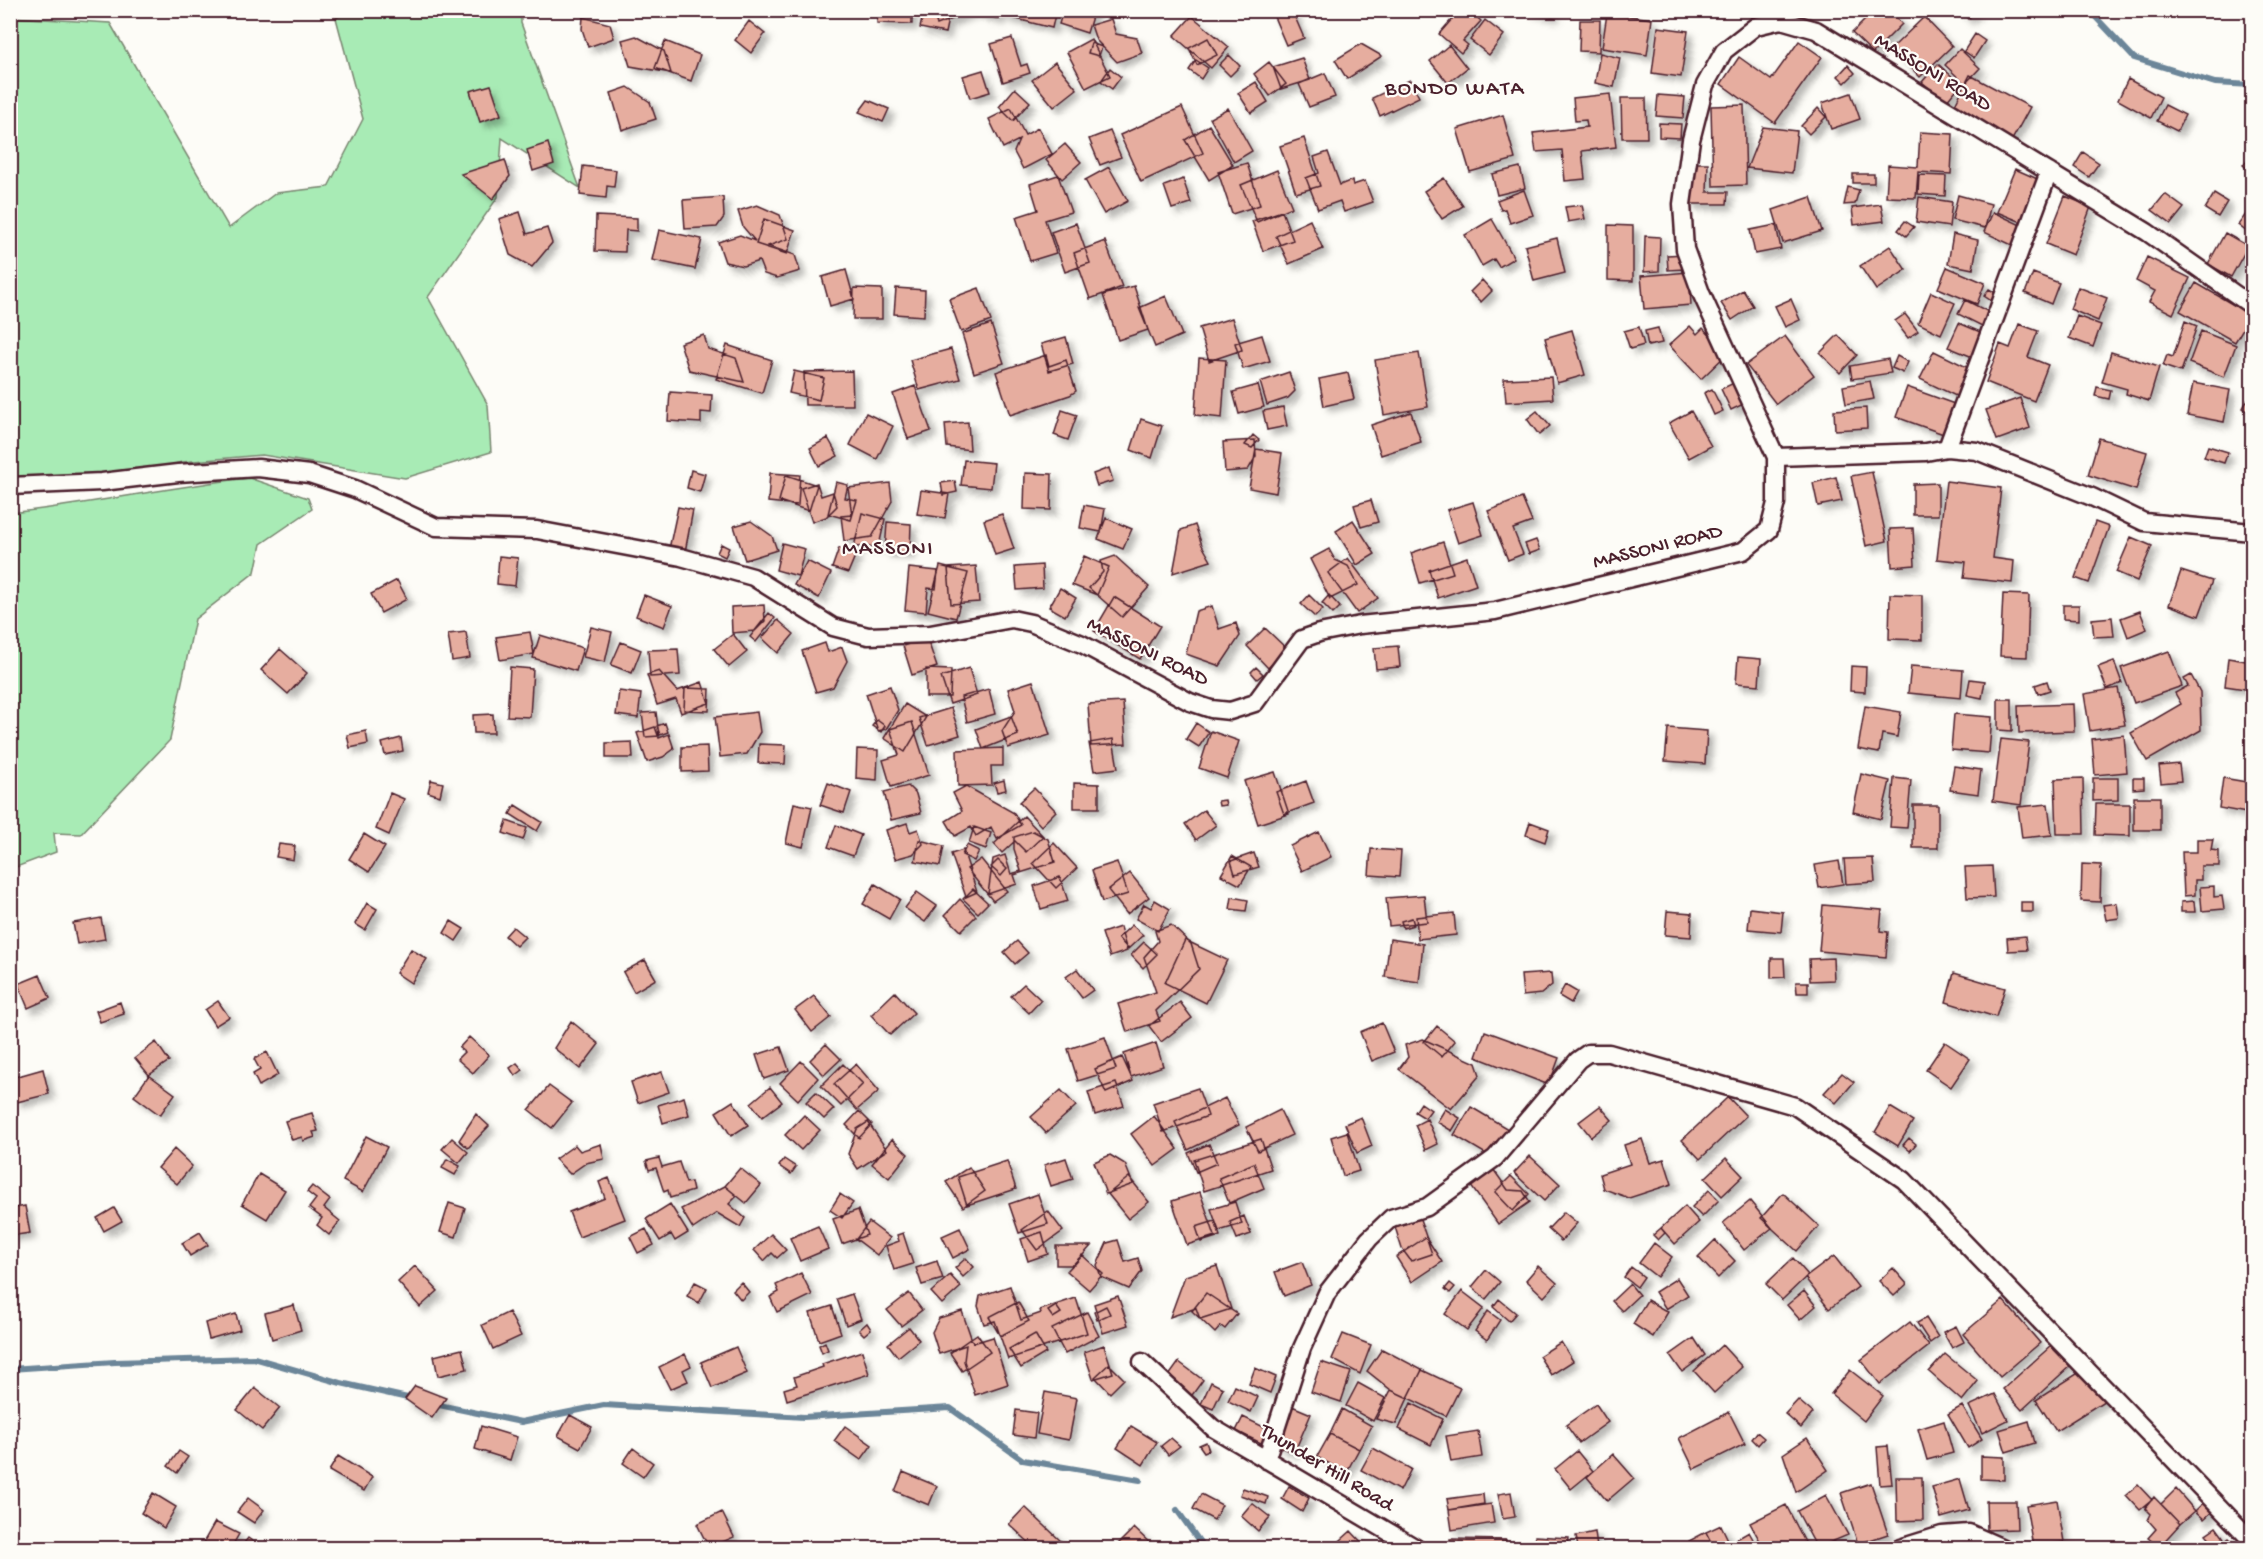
<svg xmlns="http://www.w3.org/2000/svg" width="2263" height="1559" font-family="'Gochi Hand',sans-serif">
  <style>
    .green { fill: #a8ebb5; stroke: #798570; stroke-width: 1.5 }
    .lines { fill: none; stroke-linecap: round; stroke-linejoin: round }
    .stream { stroke: #6c8699; stroke-width: 6 }
    .building { fill: #e6ad9f; stroke: #4a1f2b; stroke-width: 1.5; filter: url(#shadow) }
    .minor-casing { stroke: #4a1f2b; stroke-width: 21 }
    .minor { stroke: #fdfcf7; stroke-width: 16 }
    .labels { text-anchor: middle; dominant-baseline: central; stroke-width: 4.5; stroke-linejoin: round; paint-order: stroke }
    .street-label { font-size: 21px; fill: #4a1f2b; stroke: #fdfcf7 }
    .neighbourhood-label { font-size: 22px; letter-spacing: 1.5px; fill: #4a1f2b; stroke: #fdfcf7 }
  </style>
  <defs>
    <filter id="shadow"><feDropShadow dx="5.5" dy="5.5" stdDeviation="3" flood-color="#0004"/></filter>
  </defs>
  <rect width="100%" height="100%" fill="#fdfcf7"/>
  <filter id="ink" filterUnits="userSpaceOnUse"><feTurbulence type="fractalNoise" baseFrequency=".0167" numOctaves="2"/><feDisplacementMap in="SourceGraphic" scale="12" xChannelSelector="R" yChannelSelector="G"/><feConvolveMatrix kernelMatrix="1 2 1 2 8 2 1 2 1" color-interpolation-filters="sRGB"/></filter>
  <g filter="url(#ink)">
    <path class="green" d="M349,10L521,11V23L580,188L502,138L498,197L428,297L488,405L491,452L405,478L262,455L182,462L103,483L11,489V17L110,23L229,228L276,193L328,187L363,119L336,18Z
      M249,478L308,498L312,509L261,544L255,572L195,619L170,740L81,834L54,833L56,852L11,869V513C90,504 169,487 249,478Z"/>
    <g class="lines">
      <path class="stream" d="M2089,10L2134,58L2215,83L2252,85
        M10,1369L115,1362L254,1358L341,1383L412,1399
        M434,1404L521,1422L604,1405L804,1417L950,1408L1023,1460L1140,1480
        M1177,1510L1204,1548"/>
    </g>
    <path class="building" d="M878,10H912V24L877,23Z
      M924,10H950L945,33L920,28Z
      M954,10H976L937,25L935,18Z
      M968,10H1002L999,19Z
      M982,10H1021V12L982,11Z
      M1006,10H1056L1052,28L1005,16Z
      M1063,10H1094L1087,33L1059,24Z
      M1276,10H1292L1304,38L1286,45L1272,12Z
      M1460,10H1469L1481,21L1463,41L1468,45L1461,53L1439,34Z
      M1526,10H1554L1553,16Z
      M1875,10H1889L1902,24L1873,53L1852,33Z
      M1960,10H1976L1968,19Z
      M1607,13L1652,19L1647,55L1602,48Z
      M1192,16L1229,47L1211,68L1174,36Z
      M583,17L610,24L614,38L588,47L582,29Z
      M1924,17L1952,46L1920,77L1892,48Z
      M1111,19L1116,34L1137,38L1142,53L1117,62L1096,40L1091,25Z
      M1485,20L1504,35L1489,55L1470,40Z
      M1580,20H1600L1599,52L1579,51Z
      M749,21L765,34L751,53L735,40Z
      M1658,27L1688,31L1681,77L1652,73Z
      M1975,34L1985,41L1974,58L1964,51Z
      M636,36L664,51L671,73L630,66L622,40Z
      M1012,38L1021,66L1027,64L1030,73L1003,82L991,44Z
      M1208,38L1217,55L1197,65L1189,48Z
      M1091,39L1110,76L1086,88L1067,52Z
      M665,41L700,55L691,81L655,68Z
      M1799,41L1822,57L1775,123L1721,84L1739,57L1771,80Z
      M1091,43L1102,47L1099,56L1088,53Z
      M1361,44L1382,56L1347,79L1335,60Z
      M1449,45L1467,68L1448,83L1430,61Z
      M1960,49L1980,68L1965,84L1945,65Z
      M1600,53L1620,58L1614,87L1595,83Z
      M1229,55L1240,66L1230,76L1219,65Z
      M1302,58L1310,80L1281,89L1273,67Z
      M1196,60L1208,68L1201,79L1189,70Z
      M1055,62L1077,89L1054,107L1032,80Z
      M1269,62L1286,84L1270,96L1254,74Z
      M1938,64L1961,84L1946,102L1922,82Z
      M1848,65L1855,73L1845,83L1838,76Z
      M1110,68L1121,77L1112,89L1101,81Z
      M983,70L990,92L970,98L963,76Z
      M1325,73L1335,97L1309,107L1299,84Z
      M1970,75L2030,107L2012,140L1953,108Z
      M2128,79L2161,97L2151,118L2118,100Z
      M1410,80L1419,97L1380,116L1372,98Z
      M1256,82L1268,102L1251,113L1238,93Z
      M491,85L501,115L480,122L470,91Z
      M628,87L650,102L656,119L622,130L611,93Z
      M1015,88L1030,102L1013,121L999,107Z
      M1851,93L1860,119L1831,129L1822,103Z
      M1610,94L1616,147L1582,151L1585,179L1565,181L1562,150L1536,152L1533,133L1587,127L1586,120L1575,121L1573,98Z
      M1658,95L1685,97L1683,118L1656,116Z
      M1621,98H1646L1647,138H1622Z
      M868,100L889,109L883,122L859,112Z
      M1744,105L1746,185L1713,186L1711,106Z
      M2165,105L2185,115L2177,131L2157,121Z
      M1182,107L1203,153L1141,182L1120,135Z
      M1011,108L1025,135L1038,128L1052,154L1023,169L1014,152L1019,140L1003,148L989,119Z
      M1228,108L1252,151L1234,162L1210,118Z
      M1818,108L1826,117L1809,134L1801,126Z
      M1503,115L1515,159L1470,172L1457,129Z
      M1659,123L1681,124L1680,138L1659,137Z
      M1209,125L1233,165L1209,180L1185,140Z
      M1763,127L1797,131L1792,173L1747,168Z
      M1110,131L1121,157L1100,165L1089,139Z
      M1920,132L1953,134L1951,174L1918,172L1916,198L1886,197L1888,165L1918,167Z
      M1304,138L1320,186L1296,193L1280,146Z
      M548,143L554,164L533,171L527,150Z
      M1065,144L1081,162L1062,179L1046,160Z
      M1328,152L1340,185L1352,180L1353,185L1365,181L1373,202L1344,212L1340,201L1318,209L1306,178L1319,173L1314,157Z
      M2083,152L2099,163L2089,177L2074,167Z
      M2252,154V173L2243,165Z
      M505,160L510,176L493,199L461,174Z
      M1247,163L1260,205L1232,214L1218,172Z
      M1690,163H1708L1707,192H1728L1727,204H1689Z
      M583,166L616,170L614,187L607,186L606,198L580,195Z
      M1109,167L1128,201L1104,214L1085,180Z
      M1520,167L1525,188L1497,195L1492,174Z
      M2015,169L2042,181L2024,223L1997,212Z
      M1277,170L1292,207L1257,222L1241,185Z
      M1853,174H1874V183H1853Z
      M1058,175L1071,212L1045,220L1056,253L1030,261L1016,217L1038,210L1030,184Z
      M1919,175L1946,176L1945,196L1918,194Z
      M1444,178L1463,206L1442,219L1424,191Z
      M1183,179L1191,203L1172,209L1164,186Z
      M1848,187L1859,190L1855,204L1844,205Z
      M1524,190L1533,215L1510,223L1505,209L1501,210L1497,200Z
      M2165,194L2184,208L2171,224L2152,210Z
      M2214,194L2227,202L2218,217L2205,209Z
      M1958,195L1991,204L1985,228L1952,220Z
      M2065,196L2091,207L2073,255L2046,244Z
      M723,197L724,217L717,227L685,229L683,200Z
      M1811,197L1822,231L1783,243L1773,210Z
      M1919,197L1952,202L1949,227L1916,222Z
      M1881,204L1884,221L1854,225L1852,208Z
      M757,205L780,215L788,239L768,246L795,255L800,271L777,278L764,274L759,261L743,266L725,262L718,242L740,235L755,241L743,227L738,211Z
      M1582,205L1585,219L1568,222L1565,207Z
      M2252,206V236L2238,225Z
      M1282,211L1293,240L1263,251L1252,221Z
      M520,212L527,234L547,228L552,243L532,267L510,255L499,219Z
      M1993,212L2023,226L2014,246L1984,232Z
      M596,216L637,218V231L626,230L625,252L595,251Z
      M764,219L795,230L787,254L756,244Z
      M1492,219L1514,258L1499,267L1494,259L1482,266L1465,235Z
      M1310,220L1323,249L1289,264L1276,236Z
      M1905,221L1914,227L1906,236L1898,230Z
      M1076,223L1090,263L1065,272L1051,232Z
      M1608,225L1633,226V281L1608,280Z
      M1776,225L1781,249L1755,254L1750,230Z
      M659,230L702,239L695,269L652,260Z
      M2225,233L2248,246L2231,277L2208,264Z
      M1953,234L1978,240L1973,269L1948,264Z
      M1645,236L1660,237L1659,271L1644,272Z
      M1557,238L1565,273L1534,281L1525,246Z
      M1105,241L1122,287L1090,299L1074,253Z
      M1890,246L1906,270L1876,290L1860,266Z
      M1685,254V269L1668,270L1667,255Z
      M2147,257L2190,278L2173,314L2149,302L2155,291L2136,281Z
      M1947,267L1985,283L1977,304L1938,288Z
      M846,270L854,299L830,306L822,277Z
      M1689,272L1691,305L1644,309L1641,276Z
      M2033,273L2059,283L2051,304L2025,293Z
      M1482,280L1492,291L1481,302L1470,292Z
      M2196,283L2251,315L2235,342L2180,311Z
      M1134,286L1148,330L1118,340L1103,295Z
      M2078,287L2107,298L2098,321L2070,309Z
      M854,288L882,289V319H853Z
      M896,288L925,290L924,316L894,314Z
      M979,288L991,321L961,332L949,299Z
      M1989,289L2001,296L1996,304L1984,296Z
      M1743,290L1753,306L1732,320L1721,303Z
      M1931,292L1955,303L1941,334L1918,323Z
      M1166,296L1182,335L1155,347L1139,308Z
      M1791,299L1800,320L1785,327L1775,306Z
      M1965,300L1993,314L1986,328L1958,314Z
      M1905,314L1918,331L1908,338L1895,321Z
      M2077,316L2101,325L2093,347L2069,338Z
      M1232,318L1242,350L1209,361L1199,328Z
      M2185,321L2197,326L2181,372L2163,366L2167,355L2173,357Z
      M1959,323L1985,334L1975,358L1948,347Z
      M991,324L1004,363L974,373L962,334Z
      M2019,324L2038,331L2028,357L2048,365L2034,401L1986,382L2000,344L2010,348Z
      M1690,326L1697,334L1703,328L1727,354L1701,379L1669,345Z
      M1639,327L1644,345L1630,349L1624,331Z
      M1658,328L1662,343L1648,346L1645,331Z
      M1572,330L1585,375L1557,383L1545,338Z
      M2201,331L2236,345L2224,377L2189,363Z
      M704,335L708,349L736,358L744,382L689,370L680,343Z
      M1262,335L1270,361L1243,369L1235,343Z
      M1838,335L1857,355L1840,373L1820,353Z
      M1785,336L1814,375L1776,404L1746,365Z
      M1066,337L1073,364L1049,371L1041,344Z
      M727,345L772,360L762,393L716,379Z
      M951,349L960,379L919,390L910,360Z
      M1934,351L1973,370L1960,398L1920,379Z
      M2111,352L2159,367L2149,401L2126,394L2127,389L2102,382Z
      M1419,353L1428,407L1384,415L1375,360Z
      M1046,355L1049,366L1066,360L1076,391L1070,395L1010,415L996,372Z
      M1897,356L1908,362L1903,373L1892,368Z
      M1199,358L1226,360L1222,418L1195,415Z
      M1888,359L1891,373L1852,379L1850,366Z
      M794,371L824,378L819,400L789,393Z
      M852,371L853,405H805L804,372Z
      M1289,372L1295,391L1288,398L1267,405L1260,382Z
      M1348,373L1354,399L1324,406L1319,379Z
      M1551,377L1553,399L1506,402L1504,379Z
      M1740,380L1750,401L1731,410L1721,389Z
      M1870,381L1874,399L1846,404L1843,386Z
      M2193,383L2230,390L2224,422L2187,415Z
      M1258,385L1264,407L1239,414L1233,392Z
      M915,386L931,431L908,439L893,394Z
      M1907,387L1960,406L1949,436L1896,417Z
      M2097,387L2111,390L2109,399L2095,396Z
      M1712,389L1723,411L1714,415L1704,393Z
      M670,392L712,395L711,413L701,412V423L668,421Z
      M2252,392V414L2243,408Z
      M2020,398L2030,428L1997,440L1986,410Z
      M1283,407L1287,426L1267,430L1263,411Z
      M1866,408L1867,428L1835,430L1834,410Z
      M1062,410L1077,415L1068,440L1054,435Z
      M1537,411L1550,426L1539,435L1527,419Z
      M1691,411L1711,446L1689,458L1669,423Z
      M1411,412L1421,442L1381,455L1371,425Z
      M866,413L893,426L877,459L850,445Z
      M1141,419L1162,426L1152,458L1131,450Z
      M968,422L970,450L947,447L945,424Z
      M1253,435L1259,440L1252,448L1245,445Z
      M2250,435H2252V460L2246,459Z
      M828,438L838,456L819,466L810,448Z
      M2099,438L2147,452L2136,490L2088,475Z
      M1255,440L1256,456L1248,470L1225,472L1223,442Z
      M2208,446L2228,452L2224,463L2204,457Z
      M1256,449L1282,453L1276,493L1249,488Z
      M964,460L994,463L991,488L961,485Z
      M1109,468L1113,481L1097,486L1093,474Z
      M691,470L705,474L700,492L687,488Z
      M1872,472L1887,541L1866,546L1851,476Z
      M770,473L800,475L798,505L768,502Z
      M1025,473L1052,474L1051,510L1024,509Z
      M786,475L817,485L809,511L779,501Z
      M1836,477L1842,501L1818,506L1813,483Z
      M955,481L957,492L943,495L941,483Z
      M1946,481L2001,488L1993,558L2014,561L2012,583L1964,578L1966,562L1937,559Z
      M836,482L848,485L845,498L857,500L851,520L828,514Z
      M817,483L821,496L833,492L837,506L826,517L812,522L801,488Z
      M890,483L892,501L872,537L844,541L841,516L852,515L848,488Z
      M1938,483V515H1913V484Z
      M921,490L949,494L945,518L917,514Z
      M1522,498L1532,522L1513,529L1523,554L1508,560L1488,511Z
      M1371,500L1378,522L1361,527L1354,505Z
      M1473,502L1483,535L1458,543L1447,510Z
      M1084,505L1105,509L1101,532L1080,528Z
      M678,507L693,510L685,552L669,549Z
      M862,513L885,519L879,546L854,547Z
      M1002,514L1014,549L995,555L984,520Z
      M1106,518L1132,529L1123,549L1098,539Z
      M1353,520L1375,554L1357,565L1336,531Z
      M751,521L772,536L777,550L745,560L734,526Z
      M887,522L911,524L910,553L885,552Z
      M2095,522L2109,527L2089,583L2075,578Z
      M1195,525L1202,545L1211,561L1173,573L1181,530Z
      M1913,528L1915,565L1892,567L1890,529Z
      M2131,537L2152,546L2137,581L2116,572Z
      M1536,540L1540,550L1529,554L1525,544Z
      M1443,542L1453,573L1420,583L1411,553Z
      M782,543L805,549L798,576L776,570Z
      M721,544L729,548L725,557L717,553Z
      M839,548L856,554L848,573L832,568Z
      M1329,549L1335,560L1348,566L1358,585L1330,599L1310,559Z
      M499,556L518,558L515,586L497,584Z
      M1084,556L1109,567L1097,595L1072,585Z
      M1115,556L1149,587L1122,617L1089,588L1103,572L1101,561Z
      M1467,557L1476,585L1438,598L1429,570Z
      M1348,558L1378,598L1357,613L1328,573Z
      M807,561L831,573L819,598L794,585Z
      M1042,565L1043,588L1017,590L1015,567Z
      M940,566L968,573L956,618L928,611Z
      M976,566L979,602L951,604L948,568Z
      M909,568L938,571L936,589L928,588L926,612L905,610Z
      M2181,571L2212,581L2199,616L2169,605Z
      M397,580L407,599L381,613L371,594Z
      M1060,588L1076,598L1065,616L1049,607Z
      M1890,594L1922,595V640L1889,639Z
      M2003,594L2029,595L2027,657L2000,656Z
      M644,595L672,606L664,627L636,616Z
      M1309,595L1323,609L1315,617L1301,604Z
      M1329,595L1340,607L1333,614L1322,603Z
      M1114,597L1160,626L1140,659L1094,631Z
      M764,605L765,621L755,631L732,633L731,607Z
      M2063,605H2079V620L2063,619Z
      M1212,606L1219,629L1236,623L1240,636L1220,666L1186,654L1196,611Z
      M2140,611L2147,629L2128,637L2121,618Z
      M769,613L775,618L756,642L750,637Z
      M2112,617L2114,636L2094,637L2092,619Z
      M778,620L794,634L778,653L762,638Z
      M591,627L612,632L605,662L583,657Z
      M1265,628L1287,649L1268,668L1247,646Z
      M466,632L470,658L452,661L448,634Z
      M530,632L534,654L500,660L496,637Z
      M733,634L747,652L729,667L714,649Z
      M540,635L583,648L576,671L533,658Z
      M927,638L937,667L912,675L903,646Z
      M621,642L641,650L632,673L611,665Z
      M825,643L828,652L842,647L847,661L833,687L816,692L802,651Z
      M1398,646L1400,667L1376,669L1374,648Z
      M280,649L307,673L288,694L261,670Z
      M678,649L680,675L650,677L648,650Z
      M2169,651L2182,686L2134,703L2121,668Z
      M1738,657L1761,659L1759,685L1736,683Z
      M2228,658L2252,662V690L2225,686Z
      M2114,661L2122,683L2107,689L2098,667Z
      M1851,666L1866,667L1865,692L1850,691Z
      M1911,666L1963,670L1961,698L1908,693Z
      M510,667L533,669L530,717L507,716Z
      M1256,667L1263,674L1257,679L1251,672Z
      M969,668L977,695L950,704L941,677Z
      M926,669L951,670L950,697H926Z
      M659,671L677,691L702,682L709,703L681,713L676,699L657,705L647,675Z
      M2191,675L2200,692L2201,730L2147,761L2131,733L2181,704L2175,693L2188,686L2184,679Z
      M1970,679L1985,681L1982,698L1967,695Z
      M1033,681L1050,735L1008,748L1002,731L1015,711L1008,689Z
      M2047,681L2050,690L2038,694L2035,685Z
      M890,686L898,710L886,729L878,731L866,694Z
      M685,688L710,689L709,711L684,710Z
      M2118,688L2125,725L2090,731L2084,694Z
      M989,689L995,714L967,722L961,697Z
      M619,691L641,694L638,718L616,715Z
      M1998,699H2012V731L1998,730Z
      M1123,702L1126,744L1091,746L1088,704Z
      M905,704L926,717L905,752L884,738Z
      M2073,704L2074,731L2019,733L2018,706Z
      M1865,706L1901,712L1897,737L1882,734L1879,753L1858,749Z
      M951,708L960,735L928,745L919,718Z
      M656,712L659,736L645,737L642,713Z
      M757,712L760,732L747,754L720,757L715,717Z
      M493,714L494,733H474L473,715Z
      M1954,714L1992,717L1989,753L1951,750Z
      M1011,716L1018,735L983,749L976,729Z
      M877,720L885,726L881,732L872,726Z
      M912,722L929,775L891,787L883,760L899,755L890,729Z
      M665,723L668,732L660,735L657,726Z
      M1196,723L1209,732L1199,747L1186,739Z
      M655,727L659,738L669,734L674,749L663,757L647,762L637,733Z
      M1668,728L1707,731L1705,764L1665,761Z
      M366,731L368,744L350,748L347,735Z
      M1211,731L1239,741L1227,778L1199,768Z
      M2124,735L2127,772L2095,775L2092,739Z
      M401,738L403,751L385,755L382,743Z
      M1113,739L1118,768L1094,771L1089,743Z
      M2001,739L2029,742L2021,805L1993,801Z
      M632,742L633,758H606V743Z
      M759,744L786,745L785,764L758,763Z
      M707,746L708,771L682,772V747Z
      M1003,748V766H991L992,785L958,786L957,750Z
      M857,749L878,750L877,780L856,778Z
      M2179,764L2181,781L2161,783L2159,766Z
      M1954,766L1981,770L1978,794L1950,790Z
      M1275,772L1289,814L1258,824L1244,781Z
      M1861,774L1890,781L1881,819L1853,812Z
      M1894,778L1911,780L1907,828L1890,827Z
      M2083,778L2084,834H2057L2055,779Z
      M2093,778H2118V800L2093,801Z
      M2133,778H2144V788L2133,789Z
      M2223,778L2252,783V814L2219,808Z
      M431,780L443,783L440,796L428,792Z
      M1004,780L1006,790L997,792L994,783Z
      M1306,781L1314,803L1284,814L1276,792Z
      M828,783L851,792L844,813L820,805Z
      M1074,783L1099,784V808H1074Z
      M908,786L916,794L921,813L891,820L884,792Z
      M966,786L1014,813L1021,825L997,839L991,827L976,836L971,827L955,836L946,821L962,811L953,793Z
      M1034,788L1056,811L1041,826L1019,802Z
      M390,793L404,799L389,835L376,829Z
      M2134,797H2160V830H2134Z
      M1225,800L1226,805L1219,806L1218,801Z
      M794,803L812,807L803,847L786,843Z
      M2048,804L2052,835L2022,838L2018,807Z
      M2096,804H2130V836L2095,835Z
      M515,805L542,822L537,831L510,814Z
      M1913,805H1938V848H1913Z
      M1204,810L1216,825L1196,840L1185,824Z
      M1024,816L1043,836L1026,852L1015,841L1002,853L994,844Z
      M507,821L527,828L523,840L503,833Z
      M1530,822L1549,829L1545,842L1526,835Z
      M907,823L910,832L918,829L923,844L913,854L895,859L886,830Z
      M836,825L861,835L853,856L828,847Z
      M974,827L991,833L986,849L969,843Z
      M1033,831L1048,839L1055,862L1014,875L1017,884L988,894L993,859L1005,855L1011,874L1021,871L1014,849V837Z
      M1319,832L1331,857L1302,871L1290,846Z
      M364,834L385,847L369,872L349,859Z
      M2197,839H2213L2211,850L2219,851V866H2201V880H2195V895L2184,896L2182,852H2197Z
      M919,840L944,846L940,866L915,861Z
      M1054,843L1077,868L1056,888L1033,863Z
      M279,844L295,846L293,860L276,857Z
      M967,845L979,851L974,861L962,855Z
      M1371,849L1401,851L1399,877L1369,875Z
      M963,850L977,892L966,897L951,854Z
      M1254,853L1259,867L1235,874L1231,861Z
      M1232,856L1251,867L1240,885L1221,875Z
      M1873,858L1875,882L1846,884L1844,859Z
      M981,859L1007,891L993,901L967,869Z
      M998,860L1007,869L1001,876L991,867Z
      M1839,861L1843,884L1819,888L1815,865Z
      M1117,862L1128,894L1102,902L1092,870Z
      M2082,864L2101,865L2100,902L2081,901Z
      M1992,866L1994,897L1967,898L1965,867Z
      M1130,873L1149,897L1127,914L1108,890Z
      M1060,877L1068,901L1041,909L1034,886Z
      M875,884L900,899L889,919L863,904Z
      M2214,886V897L2222,896L2224,909L2202,911L2200,887Z
      M973,889L988,903L978,913L963,899Z
      M917,892L937,906L925,922L905,908Z
      M1424,895L1427,922L1389,926L1386,898Z
      M1232,897L1248,900L1246,911L1230,909Z
      M960,899L976,916L961,931L945,915Z
      M1155,900L1170,909L1158,931L1136,919L1144,904L1151,908Z
      M2194,901L2195,912H2181V902Z
      M2021,902H2033V912H2021Z
      M367,903L377,909L365,930L355,924Z
      M2117,903L2119,918L2106,920L2103,905Z
      M1823,905L1882,910L1880,931L1888,932L1886,957L1819,951Z
      M1750,908L1783,912L1781,932L1748,929Z
      M1667,911L1692,913L1691,937L1665,935Z
      M1454,913L1456,935L1418,939L1416,917Z
      M101,918L105,939L77,944L73,923Z
      M1412,918L1414,925L1403,928L1401,921Z
      M451,921L464,929L456,941L444,933Z
      M1132,925L1143,935L1128,949L1118,938Z
      M1171,925L1191,944L1199,969L1156,1011L1160,1021L1127,1032L1118,1004L1156,992L1144,957L1158,941L1155,931Z
      M513,927L525,937L516,946L505,936Z
      M1120,927L1127,951L1110,957L1102,933Z
      M2025,936L2027,950L2008,951L2007,938Z
      M1390,939L1423,944L1419,982L1385,977Z
      M1185,940L1227,960L1206,1003L1165,983Z
      M1017,941L1028,953L1015,964L1004,952Z
      M1144,942L1157,954L1143,968L1131,955Z
      M411,949L427,959L411,983L396,973Z
      M1771,958H1784L1785,977L1771,978Z
      M1833,958L1834,980L1810,981L1809,959Z
      M645,960L656,979L634,992L623,972Z
      M1077,969L1093,990L1082,998L1066,977Z
      M1551,973L1552,985L1541,994L1523,996L1521,975Z
      M1954,973L2005,988L1996,1017L1946,1002Z
      M40,975L50,998L28,1008L18,984Z
      M1796,982H1808V993H1797Z
      M1024,984L1041,1000L1029,1013L1011,996Z
      M1565,985L1577,992L1571,1003L1559,996Z
      M895,992L914,1013L890,1035L871,1015Z
      M814,996L831,1017L812,1032L795,1010Z
      M218,1001L229,1017L215,1026L205,1010Z
      M120,1002L124,1014L100,1022L96,1011Z
      M1180,1002L1192,1018L1161,1042L1149,1026Z
      M571,1021L599,1044L580,1069L554,1048Z
      M1382,1023L1394,1052L1372,1061L1360,1032Z
      M1437,1026L1455,1041L1442,1057L1424,1042Z
      M1485,1031L1559,1058L1549,1085L1476,1057Z
      M469,1037L489,1055L473,1073L457,1059L464,1052L459,1048Z
      M1105,1037L1116,1069L1078,1081L1068,1049Z
      M1423,1039L1476,1063L1480,1075L1451,1109L1399,1069L1408,1057L1405,1045Z
      M156,1042L169,1061L149,1075L135,1058Z
      M1945,1042L1970,1059L1951,1087L1926,1070Z
      M1156,1043L1163,1066L1131,1077L1124,1054Z
      M826,1044L841,1059L824,1075L810,1060Z
      M781,1047L789,1070L764,1079L756,1055Z
      M267,1052L278,1075L259,1086L253,1074L260,1070L254,1059Z
      M1122,1057L1133,1081L1106,1093L1095,1069Z
      M801,1061L818,1078L798,1100L780,1083Z
      M517,1063L523,1070L515,1076L510,1068Z
      M843,1064L863,1084L841,1106L821,1086Z
      M856,1064L879,1091L857,1110L834,1084Z
      M43,1069L49,1094L17,1102L11,1078Z
      M662,1072L669,1092L638,1103L631,1082Z
      M1842,1073L1854,1082L1836,1103L1824,1093Z
      M149,1075L175,1094L160,1115L134,1096Z
      M1116,1083L1124,1106L1095,1115L1088,1092Z
      M549,1086L572,1103L552,1128L529,1110Z
      M770,1087L782,1102L762,1117L751,1103Z
      M1198,1088L1208,1116L1163,1132L1153,1103Z
      M1061,1090L1076,1106L1046,1133L1031,1117Z
      M816,1092L834,1109L824,1119L806,1102Z
      M684,1097L689,1115L663,1123L658,1105Z
      M1728,1097L1746,1116L1700,1159L1682,1140Z
      M1225,1098L1239,1125L1188,1150L1175,1122Z
      M733,1101L748,1125L731,1136L716,1112Z
      M1421,1103L1431,1110L1425,1118L1415,1112Z
      M1600,1106L1612,1120L1591,1137L1579,1122Z
      M1471,1107L1508,1129L1491,1157L1454,1135Z
      M1890,1107L1913,1121L1898,1146L1875,1132Z
      M1445,1109L1460,1118L1452,1131L1437,1122Z
      M1280,1110L1292,1135L1258,1151L1246,1127Z
      M859,1111L872,1124L859,1138L846,1125Z
      M312,1113L318,1131L313,1132L315,1137L303,1141L302,1137L292,1140L285,1121Z
      M476,1114L489,1126L468,1148L459,1140Z
      M804,1115L820,1130L801,1150L785,1135Z
      M1154,1116L1178,1149L1155,1166L1131,1134Z
      M1361,1117L1372,1146L1357,1153L1345,1124Z
      M1427,1119L1438,1144L1426,1150L1415,1125Z
      M868,1122L887,1150L858,1169L848,1154L857,1129Z
      M1347,1132L1359,1171L1343,1176L1331,1137Z
      M366,1136L387,1147L363,1192L343,1181Z
      M452,1138L468,1152L459,1163L442,1149Z
      M1909,1138L1916,1144L1910,1151L1903,1145Z
      M892,1139L908,1154L889,1178L872,1164Z
      M1261,1139L1271,1169L1204,1191L1194,1160Z
      M1642,1139L1650,1163L1664,1159L1672,1184L1629,1198L1604,1189L1600,1174L1630,1164L1624,1145Z
      M601,1144L604,1159L586,1163L570,1174L555,1159L575,1145L580,1151Z
      M1209,1144L1217,1163L1196,1172L1188,1153Z
      M174,1149L192,1166L177,1184L158,1168Z
      M1110,1155L1125,1164L1133,1184L1106,1194L1094,1162Z
      M1530,1156L1560,1184L1544,1201L1514,1173Z
      M659,1158L662,1167L679,1162L686,1183L691,1182L693,1191L670,1198L668,1190L664,1192L656,1168L649,1170L646,1161Z
      M1066,1158L1073,1179L1051,1186L1044,1165Z
      M1726,1158L1743,1176L1722,1196L1705,1178Z
      M447,1159L460,1166L455,1175L442,1168Z
      M784,1159L796,1167L791,1174L779,1166Z
      M1007,1161L1016,1189L967,1205L958,1177Z
      M1254,1163L1264,1188L1229,1203L1219,1178Z
      M1491,1166L1508,1190L1523,1191L1530,1202L1498,1224L1468,1182Z
      M969,1167L985,1191L963,1207L946,1182Z
      M740,1168L761,1185L746,1203L725,1186Z
      M259,1174L285,1190L267,1219L242,1204Z
      M1511,1176L1529,1194L1513,1211L1495,1192Z
      M1129,1177L1149,1202L1128,1219L1108,1194Z
      M609,1178L625,1219L579,1237L569,1212L605,1198L599,1182Z
      M312,1186L330,1200L324,1208L340,1221L329,1235L317,1225L322,1218L309,1208L316,1199L307,1192Z
      M725,1186L737,1196L729,1204L745,1218L740,1227L717,1213L693,1229L681,1209Z
      M1709,1190L1719,1200L1702,1217L1692,1207Z
      M1200,1192L1215,1236L1187,1245L1172,1201Z
      M1783,1193L1819,1226L1797,1251L1761,1218Z
      M840,1194L853,1203L842,1218L830,1210Z
      M1038,1194L1048,1224L1019,1233L1009,1204Z
      M1750,1201L1772,1228L1744,1250L1723,1223Z
      M1235,1202L1242,1224L1219,1231L1211,1209Z
      M449,1203L465,1208L456,1237L440,1232Z
      M670,1204L688,1233L675,1241L671,1234L660,1241L646,1219Z
      M25,1206L30,1233L10,1236V1209Z
      M1685,1206L1699,1222L1675,1244L1661,1228Z
      M114,1208L122,1221L104,1231L97,1218Z
      M858,1210L867,1235L842,1244L833,1219Z
      M1048,1211L1063,1231L1037,1250L1022,1230Z
      M1564,1212L1577,1223L1561,1241L1548,1229Z
      M1244,1216L1251,1234L1237,1239L1230,1222Z
      M1420,1219L1432,1254L1411,1261L1402,1249L1395,1227Z
      M1215,1221L1220,1236L1201,1242L1196,1227Z
      M869,1222L890,1238L877,1255L856,1239Z
      M818,1226L828,1249L800,1261L790,1238Z
      M960,1228L970,1249L953,1258L942,1236Z
      M1661,1228L1665,1233L1658,1240L1653,1235Z
      M646,1229L654,1245L638,1253L630,1237Z
      M200,1232L208,1245L190,1256L182,1243Z
      M1042,1232L1048,1254L1028,1261L1021,1239Z
      M903,1233L913,1264L894,1270L886,1246L899,1241L897,1235Z
      M771,1234L786,1250L777,1258L772,1253L764,1261L754,1250Z
      M1426,1237L1442,1262L1412,1282L1396,1257Z
      M1118,1240L1125,1262L1138,1258L1142,1271L1129,1289L1101,1277L1097,1265L1107,1243Z
      M1715,1240L1735,1261L1718,1278L1698,1257Z
      M1654,1243L1672,1257L1657,1277L1639,1263Z
      M1056,1246H1091L1074,1265H1056Z
      M1082,1255L1103,1274L1089,1290L1067,1271Z
      M1834,1256L1858,1287L1829,1309L1805,1278Z
      M966,1258L974,1267L963,1277L955,1268Z
      M1793,1258L1808,1275L1782,1300L1766,1284Z
      M937,1261L943,1279L922,1285L916,1268Z
      M1302,1262L1311,1285L1284,1296L1275,1272Z
      M415,1266L438,1291L420,1307L398,1282Z
      M1217,1266L1231,1309L1200,1319L1196,1308L1170,1317L1185,1276Z
      M1538,1266L1557,1283L1544,1297L1526,1280Z
      M1631,1267L1644,1277L1637,1287L1624,1277Z
      M1893,1268L1907,1284L1894,1296L1879,1281Z
      M1486,1270L1500,1282L1486,1299L1472,1287Z
      M801,1273L812,1295L777,1312L770,1297L779,1292L776,1285Z
      M950,1275L961,1287L942,1304L931,1292Z
      M1677,1278L1688,1295L1666,1309L1655,1292Z
      M695,1282L707,1288L699,1303L687,1296Z
      M741,1282L749,1292L741,1300L733,1290Z
      M1450,1283L1455,1287L1450,1293L1445,1289Z
      M1630,1284L1639,1295L1622,1311L1612,1301Z
      M1010,1286L1021,1320L1041,1313L1040,1310L1076,1298L1087,1333L1008,1359L995,1321L984,1324L978,1306L980,1296Z
      M1462,1291L1484,1308L1467,1330L1445,1314Z
      M1804,1291L1816,1306L1800,1320L1787,1305Z
      M909,1293L922,1310L901,1326L887,1310Z
      M1206,1293L1237,1314L1225,1329L1221,1326L1215,1333L1192,1311Z
      M852,1294L861,1319L846,1325L837,1299Z
      M1118,1296L1128,1325L1103,1333L1094,1304Z
      M1499,1299L1516,1313L1509,1321L1493,1307Z
      M1647,1300L1668,1312L1653,1337L1633,1324Z
      M2003,1300L2040,1343L2000,1377L1963,1334Z
      M1018,1302L1029,1321L1000,1336L989,1317Z
      M294,1305L301,1330L272,1339L265,1313Z
      M832,1306L841,1333L819,1341L810,1313Z
      M1056,1306L1061,1313L1053,1318L1048,1311Z
      M1106,1306L1110,1314L1097,1320L1094,1312Z
      M962,1311L973,1343L993,1337L1008,1384L975,1395L964,1361L966,1345L939,1354L932,1332L939,1318Z
      M1488,1311L1500,1320L1487,1340L1475,1331Z
      M509,1312L521,1336L493,1349L482,1325Z
      M1087,1312L1099,1336L1065,1354L1052,1329Z
      M236,1314L240,1330L209,1339L205,1323Z
      M1926,1318L1938,1337L1930,1343L1917,1323Z
      M1910,1322L1929,1346L1880,1384L1861,1360Z
      M867,1323L871,1329L864,1335L859,1330Z
      M1956,1326L1964,1342L1952,1348L1943,1332Z
      M909,1327L919,1340L898,1357L888,1344Z
      M977,1334L990,1352L962,1371L950,1353Z
      M1035,1334L1046,1353L1021,1368L1009,1349Z
      M1343,1334L1371,1345L1360,1374L1332,1359Z
      M1694,1338L1705,1355L1682,1372L1670,1355Z
      M825,1342L828,1350L822,1353L819,1345Z
      M1561,1342L1573,1361L1551,1375L1539,1356Z
      M1104,1345L1113,1373L1093,1379L1084,1352Z
      M1722,1345L1742,1367L1714,1393L1694,1371Z
      M2052,1345L2070,1366L2022,1410L2003,1389Z
      M736,1347L747,1373L712,1388L701,1362Z
      M462,1349L467,1369L438,1376L434,1356Z
      M1382,1349L1422,1370L1408,1398L1391,1390L1367,1371Z
      M862,1351L869,1374L787,1400L784,1389L797,1385L794,1377L823,1367L822,1364Z
      M685,1354L691,1366L683,1370L688,1381L670,1389L659,1367Z
      M1945,1354L1978,1381L1962,1401L1929,1372Z
      M1179,1362L1203,1380L1190,1398L1166,1380Z
      M1321,1362L1351,1372L1341,1402L1311,1392Z
      M1109,1364L1124,1379L1110,1393L1095,1377Z
      M1255,1368L1276,1377L1270,1393L1249,1384Z
      M1422,1370L1460,1388L1446,1416L1408,1398Z
      M1850,1370L1883,1396L1864,1421L1831,1394Z
      M2083,1370L2104,1401L2056,1431L2036,1400Z
      M1211,1382L1223,1388L1213,1409L1201,1404Z
      M1358,1383L1385,1398L1373,1421L1346,1406Z
      M415,1386L446,1398L432,1418L405,1399Z
      M1235,1386L1258,1397L1251,1412L1228,1401Z
      M255,1388L280,1408L262,1430L237,1410Z
      M1391,1390L1408,1398L1396,1424L1376,1419Z
      M1045,1392L1077,1398L1069,1440L1037,1434Z
      M1995,1394L2008,1420L1982,1433L1969,1406Z
      M1798,1400L1813,1413L1801,1428L1785,1414Z
      M1411,1403L1443,1419L1431,1445L1399,1429Z
      M1596,1404L1608,1422L1579,1443L1566,1425Z
      M1292,1406L1311,1414L1294,1453L1276,1445Z
      M1962,1406L1982,1439L1968,1448L1948,1414Z
      M1342,1409L1372,1426L1359,1449L1330,1434Z
      M1016,1410L1037,1413L1034,1438L1013,1435Z
      M1729,1412L1745,1444L1694,1469L1679,1438Z
      M570,1415L592,1427L580,1448L558,1436Z
      M1243,1417L1270,1430L1263,1444L1236,1431Z
      M1944,1421L1953,1453L1927,1460L1918,1429Z
      M2029,1421L2035,1443L2006,1452L1999,1430Z
      M481,1426L517,1437L510,1460L475,1449Z
      M845,1426L872,1445L861,1460L834,1441Z
      M1131,1426L1157,1442L1143,1465L1117,1448Z
      M1478,1431L1482,1457L1451,1462L1446,1436Z
      M1757,1432L1764,1438L1758,1445L1752,1439Z
      M1330,1434L1359,1449L1346,1473L1317,1457Z
      M1171,1438L1180,1446L1168,1455L1161,1446Z
      M1807,1438L1828,1470L1796,1492L1783,1454Z
      M1206,1442L1209,1450L1204,1452L1199,1445Z
      M1888,1446L1892,1484L1880,1485L1877,1447Z
      M633,1448L653,1463L643,1477L623,1463Z
      M1373,1448L1411,1469L1400,1491L1361,1470Z
      M179,1451L188,1457L177,1473L168,1466Z
      M1577,1451L1593,1471L1571,1489L1555,1469Z
      M1613,1454L1634,1478L1607,1501L1587,1477Z
      M338,1456L372,1477L364,1491L329,1471Z
      M1981,1456L2004,1457V1480L1981,1479Z
      M903,1472L937,1486L929,1505L895,1491Z
      M1896,1477H1922L1923,1520L1897,1521Z
      M1960,1479L1969,1510L1941,1518L1932,1487Z
      M1871,1483L1888,1534L1858,1544L1841,1493Z
      M2138,1485L2152,1500L2140,1510L2126,1495Z
      M1289,1486L1309,1498L1302,1512L1282,1499Z
      M1243,1488L1268,1497L1266,1504L1240,1495Z
      M2176,1489L2195,1511L2180,1524L2161,1504Z
      M1511,1492L1515,1517L1503,1519L1498,1494Z
      M153,1493L176,1507L164,1528L141,1513Z
      M1201,1494L1222,1505L1214,1520L1193,1509Z
      M1483,1494L1484,1504L1449,1510L1447,1499Z
      M1826,1495L1848,1535L1817,1548L1797,1511Z
      M2154,1497L2180,1524L2159,1547L2148,1538L2156,1529L2148,1520L2151,1514L2145,1508Z
      M248,1498L264,1510L254,1523L237,1512Z
      M2057,1500L2064,1542L2033,1547L2026,1505Z
      M1986,1501H2016L2017,1529L1987,1530Z
      M2205,1501L2214,1510L2204,1519L2195,1511Z
      M1252,1503L1270,1517L1258,1531L1241,1516Z
      M1491,1504L1494,1523L1452,1530L1449,1510Z
      M1786,1505L1807,1546L1764,1548L1750,1523Z
      M1025,1507L1063,1543L1058,1548H1035L1009,1524Z
      M722,1512L734,1537L709,1548L697,1524Z
      M215,1522L239,1534L231,1548H215L203,1543Z
      M1721,1525L1732,1548H1714L1706,1532Z
      M2216,1527L2224,1538L2215,1544L2206,1534Z
      M1134,1528L1155,1548H1114Z
      M1351,1531L1367,1548H1332Z
      M1595,1532L1597,1548H1578L1576,1536Z
      M1706,1532L1714,1548H1693L1689,1541Z
      M1749,1532L1758,1548H1739L1735,1540Z
      M1535,1536L1569,1538L1568,1548H1535Z
      M248,1538L262,1548H240Z
      M2229,1538L2239,1548H2217Z
      M1450,1539L1506,1540V1548H1450Z
      M1668,1542L1671,1548H1653Z"/>
    <g class="lines">
      <defs>
        <path id="minor" d="M1947,448L2049,172
          M1776,457L1926,452L1947,448L1977,451L2092,497L2144,522L2252,532
          M10,486L102,482L178,473L258,468L309,474L355,489L436,527L537,530L681,557L753,577L833,627L868,636L930,634L1012,619L1031,623L1082,644L1190,702L1211,709L1230,711L1255,703L1302,639L1319,633L1360,625L1495,611L1743,551L1769,530L1776,503V457L1701,293L1685,249L1682,204L1691,140L1705,85L1724,51L1756,26L1781,20L1816,30L2147,232L2252,306
          M1142,1362L1213,1428L1416,1548
          M1266,1460L1302,1348L1327,1293L1369,1239L1391,1218L1427,1207L1495,1158L1578,1060L1588,1053H1609L1795,1106L1904,1180L2252,1541
          M1900,1548L1942,1535L1969,1533L2003,1548"/>
      </defs>
      <use href="#minor" class="minor-casing"/>
      <use href="#minor" class="minor"/>
    </g>
  </g>
  <g class="labels">
    <g class="street-label">
      <text transform="translate(1932 74) rotate(31)">MASSONI ROAD</text>
      <text transform="translate(1658 548) rotate(-14)">MASSONI ROAD</text>
      <text transform="translate(1147 653) rotate(26)">MASSONI ROAD</text>
      <text transform="translate(1326 1469) rotate(31)">Thunder Hill Road</text>
    </g>
    <g class="neighbourhood-label">
      <text x="1455" y="90">BONDO WATA</text>
      <text x="888" y="550">MASSONI</text>
    </g>
  </g>
  <rect width="2263" height="1559" fill="none" stroke="#fdfcf7" stroke-width="36"/>
  <rect x="18" y="18" width="2227" height="1523" fill="none" stroke="#4a1f2b" stroke-width="2" filter="url(#ink)"/>
</svg>
